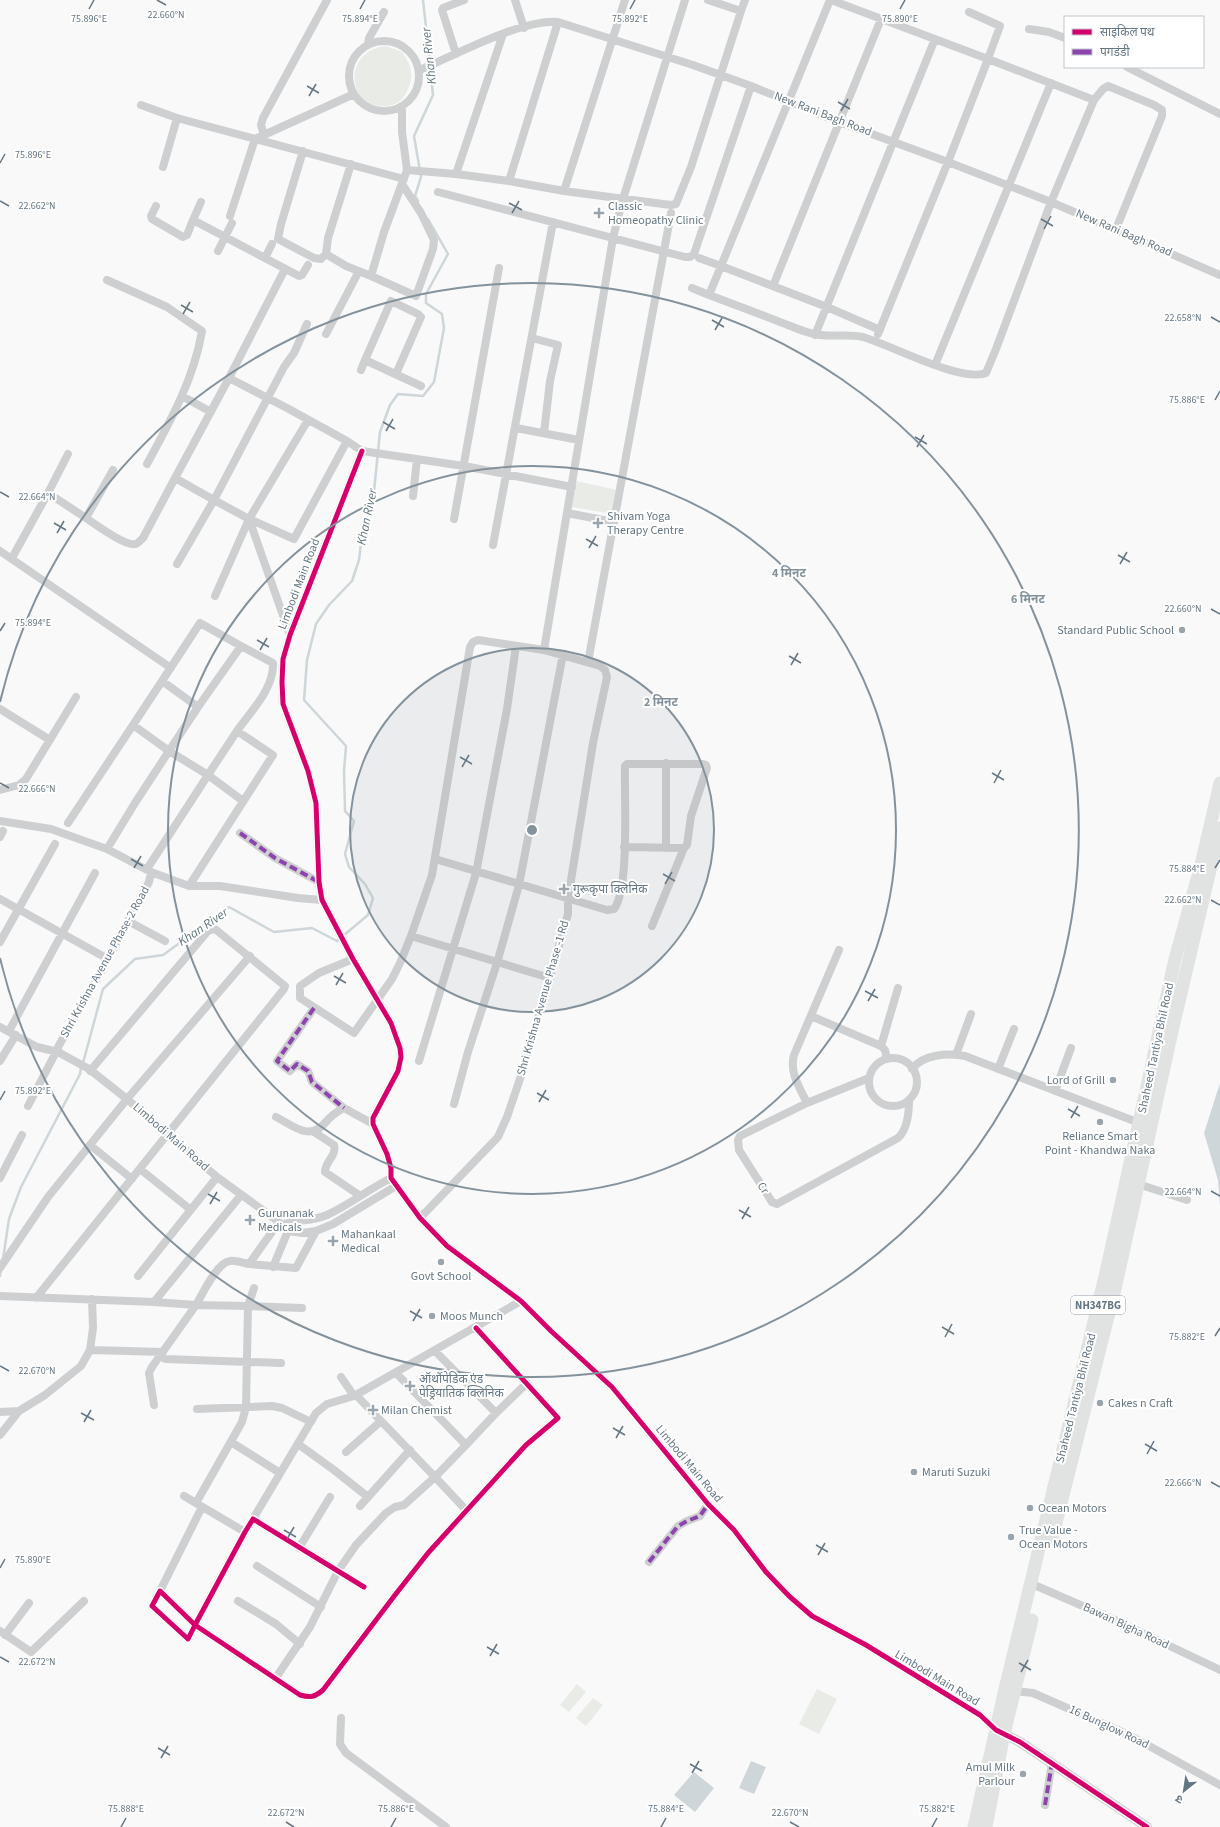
<svg xmlns="http://www.w3.org/2000/svg" width="1220" height="1827" font-family="'Source Sans 3','Noto Sans Devanagari',sans-serif">
  <style>
    .green { fill: #e8ebe6 }
    .water { fill: #ced6d9 }
    .lines { fill: none; stroke-linecap: round; stroke-linejoin: round }
    .stream { stroke: #ced6d9; stroke-width: 2.5 }
    .minor { stroke: #cecfd0; stroke-width: 8 }
    .tertiary { stroke: #cecfd0; stroke-width: 10 }
    .primary { stroke: #e1e2e2; stroke-width: 13 }
    .quiet { stroke: #8e44ad; stroke-width: 4; stroke-dasharray: 8 4; stroke-linecap: butt }
    .cycleway-casing { stroke: #fff; stroke-width: 8 }
    .cycleway { stroke: #d6006c; stroke-width: 5 }
    .ticks { fill: none; stroke: #657683; stroke-width: 1.5 }
    .ring { fill: none; stroke: #84929c; stroke-width: 2 }
    .poi-dot { fill: #99a4ac; stroke: #fff; stroke-width: 1.5 }
    .labels { text-anchor: middle; dominant-baseline: central; stroke-width: 4; stroke-linejoin: round; paint-order: stroke }
    .shield { fill: #fff; stroke: #939fa8; stroke-width: 1 }
    .shield-label { font-size: 11px; font-weight: bold; fill: #657683 }
    .street-label { font-size: 12px; fill: #657683; stroke: #fff }
    .poi-label { font-size: 12px; fill: #657683; stroke: #fff; text-anchor: start }
    .water-label { font-size: 13px; font-style: italic; fill: #60757c; stroke: #fff }
    .ticks-label { font-size: 10px; text-anchor: middle; fill: #657683; stroke: #fff; stroke-width: 4; stroke-linejoin: round; paint-order: stroke }
    .centre { fill: #84929c; stroke: #fff; stroke-width: 2 }
    .ring-label { font-size: 12px; text-anchor: middle; font-weight: bold; fill: #84929c; stroke: #fff; stroke-width: 4; stroke-linejoin: round; paint-order: stroke }
  </style>
  <rect width="100%" height="100%" fill="#f9f9f9"/>
  <path class="green" d="M386,46L402,52C411,65 415,76 407,91C403,100 397,105 386,106C345,109 343,50 386,46Z
    M576,481L617,490L612,514L572,507Z
    M577,1684L586,1692L569,1712L560,1705Z
    M817,1689L837,1699L819,1734L799,1724Z
    M593,1698L603,1705L586,1726L576,1718Z"/>
  <path class="water" d="M1220,1083V1207L1218,1180L1204,1133Z
    M751,1761L766,1767L754,1794L739,1788Z
    M694,1772L714,1788L695,1812L674,1795Z"/>
  <g class="lines">
    <path class="stream" d="M423,0L430,63
      M418,201L415,196L421,177L414,136L433,95L430,68
      M83,1063L103,989L135,959L163,955L229,907L274,932L312,928L337,941L368,915L373,898L365,884L349,867L345,854L354,821L345,811L344,771L346,746L304,700L307,660L316,624L329,605L352,581L359,560L363,527L373,501L380,432L390,405L398,394L423,396L434,382L444,328L442,314L426,303V294L448,254L428,219
      M3,1259L9,1219L21,1187L80,1074L81,1068
      M0,1276L1,1270"/>
    <path class="minor" d="M515,0L524,28
      M831,0L988,59L948,162L878,334
      M741,11L745,0
      M969,12L1000,26L988,59L1094,100
      M1029,29L1049,32L1065,38
      M349 76a35 35 0 1 1 70 0a35 35 0 1 1-70 0Z
      M368,44L369,38L384,12
      M456,54L442,10L443,8L464,0
      M1127,67L1220,114
      M420,70C455,55 521,19 558,22L693,65L751,86L839,122L948,162L1051,202L1220,275
      M141,105L177,118
      M264,135L261,125L263,118L327,0
      M303,151L281,224L278,239L314,258L321,259L326,254L346,266L371,276L384,232L407,170L402,132V106
      M163,167L177,118L404,179
      M407,170L456,174L509,181L564,191L663,204L671,205L676,204L691,167L741,11L708,0
      M456,174L503,34
      M509,181L558,22
      M564,191L625,0
      M438,192L685,257H690L694,254L751,86
      M623,199L685,0
      M201,202L193,220L299,276L302,275L308,265
      M156,206L151,216L152,219L183,237L187,235L193,220
      M230,216L255,139L354,94
      M218,251L232,223
      M326,254L328,238L351,164
      M265,258L272,244
      M699,258L721,266L830,0
      M371,276L416,296L433,249L434,240L421,213L402,184
      M107,280L167,307L202,331C194,379 170,422 147,464
      M773,286L881,19
      M692,288L709,295
      M307,324L294,353L284,367L214,500L249,519L294,539L347,441
      M880,330L827,307L721,266L709,295C733,304 757,313 780,322C791,326 803,332 814,334C830,338 847,333 863,337C891,345 961,383 986,373L996,349L1051,202L1094,100L1103,89L1108,86L1154,105L1162,110V116L1116,229
      M326,334L359,271
      M815,335L935,39
      M532,338L558,345L550,381L544,433
      M935,365L1051,83
      M361,370L365,360
      M396,374L421,317L418,314L391,301L365,360L421,386
      M229,378L287,408L347,441L362,451L464,466L572,487
      M182,396L211,412
      M516,428L579,440
      M362,451L290,635L283,659L282,682L283,704L308,771L316,803L319,882L322,900L353,959L391,1023L400,1048L401,1057L398,1071L373,1118V1124L387,1154L391,1168V1178L420,1218L447,1246L521,1301L551,1331L612,1387L708,1504L734,1530L766,1572L789,1596L812,1616L866,1645L980,1715L996,1730
      M113,470L86,518C95,524 126,547 136,544C138,543 141,540 143,538L175,478
      M48,493L68,454
      M413,496L417,459
      M567,513L614,522
      M249,519L290,635
      M454,519L499,268
      M493,545L553,222
      M0,551L171,668
      M12,558L48,493L86,518
      M177,564L214,500L175,478L229,378L285,269
      M215,596L249,519L308,420
      M544,650L613,238L621,206
      M588,662L671,213
      M162,681L200,623L241,646
      M198,707L241,646L273,663C274,689 251,711 237,731
      M0,709L50,740
      M0,790L19,785L26,779L76,697
      M0,821L51,829L62,833L107,849L151,872L189,886H220L298,898L322,900
      M68,823L133,725L169,751L198,707L162,681L133,725
      M240,833L275,858L319,882
      M0,837L3,831
      M666,848V763
      M107,849L135,803L169,751L208,775L237,731L273,755L189,886
      M435,859L607,910L614,909C630,889 624,794 625,766L627,764H703L706,765L707,768L691,816L687,845L684,848L624,847
      M147,869L208,775L243,801
      M0,899L108,959
      M128,921L165,941
      M652,926L684,848
      M411,936L550,978
      M0,942L55,844
      M353,959L319,973L300,986V998L354,1033L392,979L400,963L411,936L432,875L470,647L473,642L478,640L544,650L600,666L605,670L607,677L593,743L568,899V914L524,1067L507,1117L498,1137L420,1218
      M314,1008L277,1061L290,1071L297,1064L308,1071L312,1082L344,1108L373,1124
      M811,1016L881,1046L885,1050L887,1059
      M0,1027L37,1047L58,1052L89,1069L127,1099L217,1177L279,1222L288,1231L302,1233L316,1231L333,1224L396,1186
      M9,1031L95,873
      M881,1046L898,988
      M58,1052V1047L96,981L149,882L151,872
      M956,1055L971,1014
      M869 1082a24 24 0 1 1 48 0a24 24 0 1 1-48 0Z
      M0,1061L16,1035
      M419,1061L476,873L507,709L516,646
      M912,1069C923,1054 948,1053 965,1056L1142,1124
      M998,1069L1014,1029
      M869,1078L807,1103L740,1136L738,1140L739,1150L772,1202L777,1204L898,1138C908,1129 909,1112 909,1100
      M1055,1091L1071,1048
      M807,1103C800,1088 789,1073 794,1055L839,950
      M454,1104L468,1052L497,963L519,885L563,654
      M28,1106L56,1052
      M276,1117C292,1125 309,1141 324,1124C330,1117 335,1112 344,1108
      M314,1132L334,1145C337,1156 325,1161 325,1172L359,1195
      M90,1145L132,1179
      M140,1169L191,1210
      M0,1178L22,1135
      M1138,1184L1187,1200
      M282,1225C296,1219 311,1222 327,1215C349,1205 369,1189 391,1178
      M249,1264L296,1268L316,1231
      M273,1267L288,1231
      M0,1268L48,1197L127,1099L250,956
      M138,1276L217,1177
      M254,1288L248,1306L302,1308
      M0,1296L154,1302L196,1305L152,1367L149,1373L154,1405
      M36,1298L284,989L285,986L215,929L208,931L90,1071
      M154,1302L241,1195
      M90,1350L163,1352
      M435,1351L496,1413L526,1384
      M165,1359L281,1363
      M396,1373L466,1445L496,1413
      M356,1395L435,1477L466,1445
      M354,1396L521,1301
      M197,1409L272,1406L282,1408L311,1422
      M0,1412L19,1411
      M0,1435L19,1411L45,1395L81,1366L90,1350L93,1328L92,1299
      M231,1442L280,1473
      M298,1444L334,1470L368,1497
      M346,1452L381,1421
      M184,1496L245,1532
      M196,1503L242,1422L246,1407L248,1306L196,1305C202,1295 217,1262 230,1261C235,1260 243,1263 249,1264L279,1222
      M360,1506L410,1450
      M253,1519L316,1413L327,1404L354,1396L341,1377
      M299,1548L330,1497
      M649,1562L678,1526L687,1521L700,1516L708,1504
      M257,1566L321,1607
      M1032,1584L1115,1620L1220,1670
      M364,1587L253,1519L245,1532L195,1625L188,1639L152,1606L160,1591L195,1625L300,1695C310,1698 315,1697 323,1690L395,1595L428,1553L526,1445L558,1418L476,1328
      M160,1591L202,1507
      M238,1601L276,1624L300,1644
      M0,1631L31,1652L84,1601
      M5,1635L29,1603
      M275,1679L310,1627L338,1571L356,1545L386,1513L395,1507L404,1505L435,1477L467,1511
      M1015,1691L1033,1693L1131,1736L1220,1785
      M341,1718L340,1744L346,1753L446,1827
      M1045,1805L1052,1763"/>
    <path class="tertiary" d="M998,1731L1020,1742L1147,1827"/>
    <path class="primary" d="M1052,1539L1115,1289L1173,1027L1220,828
      M974,1827L1005,1689L1106,1272L1175,959L1201,865L1220,783
      M986,1827L1004,1734L1032,1620"/>
    <path class="quiet" d="M240,833L275,858L319,882
      M314,1008L277,1061L290,1071L297,1064L308,1071L312,1082L344,1108
      M649,1562L678,1526L687,1521L700,1516L708,1504
      M1045,1805L1052,1763"/>
    <defs>
      <path id="cycleway" d="M362,451L290,635L283,659L282,682L283,704L308,771L316,803L319,882L322,900L353,959L391,1023L400,1048L401,1057L398,1071L373,1118V1124L387,1154L391,1168V1178L420,1218L447,1246L521,1301L551,1331L612,1387L708,1504L734,1530L766,1572L789,1596L812,1616L866,1645L980,1715L996,1730L1020,1742L1147,1827
        M364,1587L253,1519L245,1532L195,1625L188,1639L152,1606L160,1591L195,1625L300,1695C310,1698 315,1697 323,1690L395,1595L428,1553L526,1445L558,1418L476,1328"/>
    </defs>
    <use href="#cycleway" class="cycleway-casing"/>
    <use href="#cycleway" class="cycleway"/>
  </g>
  <path class="ticks" d="M157,0L166,5M89,9L94,0M360,9L365,0M630,9L635,0M900,9L905,0M307,86L319,93M309,96L316,84M838,102L850,109M841,111L848,99M0,163L5,154M0,201L9,206M509,203L522,210M512,213L519,201M1041,219L1053,226M1044,229L1051,216M181,305L193,312M183,314L190,302M1211,317L1220,322M712,320L724,327M715,330L722,318M1215,400L1220,391M383,422L395,429M386,431L393,419M915,437L927,444M917,447L924,435M0,492L9,497M54,523L66,530M57,533L64,521M586,539L598,546M589,548L596,536M1118,555L1130,562M1120,564L1127,552M1211,609L1220,614M0,631L5,623M257,640L269,647M260,650L267,638M789,656L801,663M791,665L798,653M460,757L472,764M462,767L469,755M992,773L1004,780M0,783L9,788M994,783L1001,770M131,859L143,866M134,868L141,856M1215,868L1220,860M663,874L675,881M665,884L672,872M1211,900L1220,905M334,976L346,983M336,985L343,973M865,991L878,998M868,1001L875,989M537,1093L549,1100M0,1100L5,1091M539,1102L546,1090M1068,1109L1080,1116M1071,1118L1078,1106M1211,1191L1220,1196M208,1194L220,1201M210,1204L217,1192M739,1210L751,1217M742,1219L749,1207M410,1311L422,1318M413,1321L420,1309M942,1327L954,1334M1215,1336L1220,1328M945,1337L952,1324M0,1366L9,1371M81,1413L94,1420M84,1422L91,1410M613,1428L625,1435M616,1438L623,1426M1145,1444L1157,1451M1147,1454L1154,1441M1211,1482L1220,1487M284,1530L296,1537M287,1539L294,1527M816,1545L828,1552M818,1555L825,1543M0,1568L5,1559M487,1647L499,1654M490,1656L497,1644M0,1657L9,1662M1019,1663L1031,1670M1021,1672L1028,1660M158,1748L170,1755M161,1758L168,1746M690,1764L702,1771M692,1773L699,1761M286,1822L294,1827M790,1822L799,1827M121,1827L126,1818M391,1827L396,1818M661,1827L666,1818M932,1827L937,1818"/>
  <circle cx="532" cy="830" r="182" fill="#84929c" fill-opacity=".12"/>
  <g class="ring">
    <circle cx="532" cy="830" r="182"/>
    <circle cx="532" cy="830" r="364"/>
    <path d="M0 702A547 547 0 1 1 0 958"/>
  </g>
  <g class="poi-dot">
    <path d="M597 207h4v4h4v4h-4v4h-4v-4h-4v-4h4z"/>
    <path d="M596 517h4v4h4v4h-4v4h-4v-4h-4v-4h4z"/>
    <circle cx="1182" cy="630" r="4"/>
    <path d="M562 883h4v4h4v4h-4v4h-4v-4h-4v-4h4z"/>
    <circle cx="1113" cy="1080" r="4"/>
    <circle cx="1100" cy="1122" r="4"/>
    <path d="M248 1214h4v4h4v4h-4v4h-4v-4h-4v-4h4z"/>
    <path d="M331 1235h4v4h4v4h-4v4h-4v-4h-4v-4h4z"/>
    <circle cx="441" cy="1262" r="4"/>
    <circle cx="432" cy="1316" r="4"/>
    <path d="M408 1380h4v4h4v4h-4v4h-4v-4h-4v-4h4z"/>
    <circle cx="1100" cy="1403" r="4"/>
    <path d="M371 1404h4v4h4v4h-4v4h-4v-4h-4v-4h4z"/>
    <circle cx="914" cy="1472" r="4"/>
    <circle cx="1030" cy="1508" r="4"/>
    <circle cx="1011" cy="1537" r="4"/>
    <circle cx="1023" cy="1774" r="4"/>
  </g>
  <g class="labels">
    <rect class="shield" x="1071" y="1296" width="54" height="18" rx="3"/>
    <g class="shield-label">
      <text x="1098" y="1305">NH347BG</text>
    </g>
    <g class="street-label">
      <text transform="translate(823 114) rotate(21)">New Rani Bagh Road</text>
      <text transform="translate(1124 233) rotate(23)">New Rani Bagh Road</text>
      <text transform="translate(299 584) rotate(-69)">Limbodi Main Road</text>
      <text transform="translate(105 962) rotate(-61)">Shri Krishna Avenue Phase-2 Road</text>
      <text transform="translate(543 998) rotate(-74)">Shri Krishna Avenue Phase -1 Rd</text>
      <text transform="translate(1156 1048) rotate(-78)">Shaheed Tantiya Bhil Road</text>
      <text transform="translate(171 1137) rotate(41)">Limbodi Main Road</text>
      <text transform="translate(763 1188) rotate(58)">Cr</text>
      <text transform="translate(1076 1398) rotate(-76)">Shaheed Tantiya Bhil Road</text>
      <text transform="translate(689 1464) rotate(50)">Limbodi Main Road</text>
      <text transform="translate(1126 1626) rotate(25)">Bawan Bigha Road</text>
      <text transform="translate(937 1678) rotate(31)">Limbodi Main Road</text>
      <text transform="translate(1109 1727) rotate(25)">16 Bunglow Road</text>
    </g>
    <g class="poi-label">
      <text x="608" y="206">Classic<tspan x="608" dy="14">Homeopathy Clinic</tspan></text>
      <text x="607" y="516">Shivam Yoga<tspan x="607" dy="14">Therapy Centre</tspan></text>
      <text x="1174" y="630" text-anchor="end">Standard Public School</text>
      <text x="573" y="889">गुरूकृपा क्लिनिक</text>
      <text x="1105" y="1080" text-anchor="end">Lord of Grill</text>
      <text x="1100" y="1136" text-anchor="middle">Reliance Smart<tspan x="1100" dy="14">Point - Khandwa Naka</tspan></text>
      <text x="258" y="1213">Gurunanak<tspan x="258" dy="14">Medicals</tspan></text>
      <text x="341" y="1234">Mahankaal<tspan x="341" dy="14">Medical</tspan></text>
      <text x="441" y="1276" text-anchor="middle">Govt School</text>
      <text x="440" y="1316">Moos Munch</text>
      <text x="419" y="1379">ऑर्थोपेडिक एंड<tspan x="419" dy="14">पेड्रियातिक क्लिनिक</tspan></text>
      <text x="1108" y="1403">Cakes n Craft</text>
      <text x="381" y="1410">Milan Chemist</text>
      <text x="922" y="1472">Maruti Suzuki</text>
      <text x="1038" y="1508">Ocean Motors</text>
      <text x="1019" y="1530">True Value -<tspan x="1019" dy="14">Ocean Motors</tspan></text>
      <text x="1015" y="1767" text-anchor="end">Amul Milk<tspan x="1015" dy="14">Parlour</tspan></text>
    </g>
    <g class="water-label">
      <text transform="translate(429 56) rotate(-96)">Khan River</text>
      <text transform="translate(367 517) rotate(-78)">Khan River</text>
      <text transform="translate(203 927) rotate(-34)">Khan River</text>
    </g>
  </g>
  <g class="ticks-label">
    <text x="166" y="18">22.660°N</text>
    <text x="89" y="22">75.896°E</text>
    <text x="360" y="22">75.894°E</text>
    <text x="630" y="22">75.892°E</text>
    <text x="900" y="22">75.890°E</text>
    <text x="33" y="158">75.896°E</text>
    <text x="37" y="209">22.662°N</text>
    <text x="1183" y="321">22.658°N</text>
    <text x="1187" y="403">75.886°E</text>
    <text x="37" y="500">22.664°N</text>
    <text x="1183" y="612">22.660°N</text>
    <text x="33" y="626">75.894°E</text>
    <text x="37" y="792">22.666°N</text>
    <text x="1187" y="872">75.884°E</text>
    <text x="1183" y="903">22.662°N</text>
    <text x="33" y="1094">75.892°E</text>
    <text x="1183" y="1195">22.664°N</text>
    <text x="1187" y="1340">75.882°E</text>
    <text x="37" y="1374">22.670°N</text>
    <text x="1183" y="1486">22.666°N</text>
    <text x="33" y="1563">75.890°E</text>
    <text x="37" y="1665">22.672°N</text>
    <text x="126" y="1812">75.888°E</text>
    <text x="396" y="1812">75.886°E</text>
    <text x="666" y="1812">75.884°E</text>
    <text x="937" y="1812">75.882°E</text>
    <text x="286" y="1816">22.672°N</text>
    <text x="790" y="1816">22.670°N</text>
  </g>
  <circle cx="532" cy="830" r="6" class="centre"/>
  <g class="ring-label">
    <text x="789" y="577">4 मिनट</text>
    <text x="1028" y="603">6 मिनट</text>
    <text x="661" y="706">2 मिनट</text>
  </g>
  <rect x="1064" y="16" width="140" height="52" fill="#ffffff" stroke="#c1c8cd"/>
  <rect x="1072" y="29" width="20" height="6" fill="#d6006c" stroke="#c1c8cd"/>
  <text x="1100" y="36" font-size="12" fill="#657683">साइकिल पथ</text>
  <rect x="1072" y="49" width="20" height="6" fill="#8e44ad" stroke="#c1c8cd"/>
  <text x="1100" y="56" font-size="12" fill="#657683">पगडंडी</text>
  <g transform="translate(1184 1791) rotate(210)" stroke="#ffffff" stroke-width="3" paint-order="stroke">
  <path d="M0-3L7 15L0 10L-7 15Z" fill="#657683"/>
  <text y="-6" font-size="11" font-weight="bold" text-anchor="middle" fill="#657683">उ</text>
  </g>
</svg>
